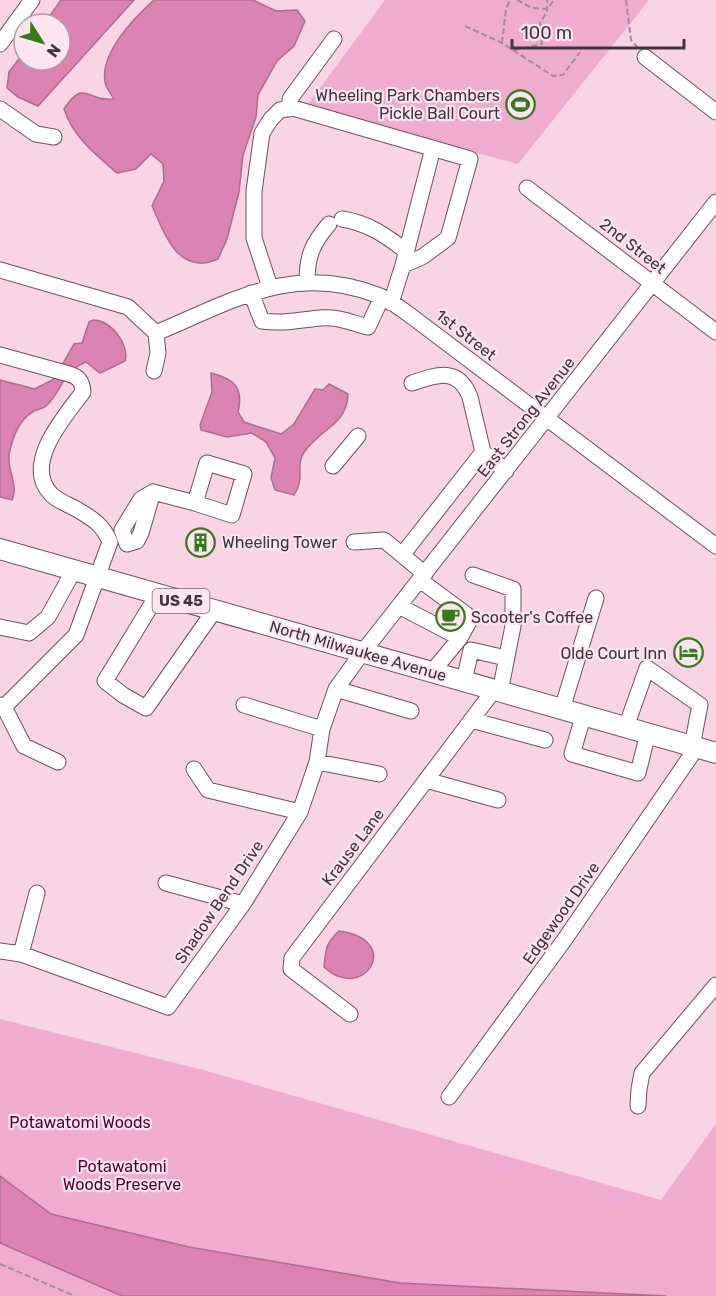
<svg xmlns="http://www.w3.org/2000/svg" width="716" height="1296" font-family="Rubik,sans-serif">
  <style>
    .green { fill: #f0acce }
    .water { fill: #db84b1; stroke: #ad6c8e; stroke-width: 1.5 }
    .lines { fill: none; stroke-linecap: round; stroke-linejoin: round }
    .minor-casing { stroke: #6e505e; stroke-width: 17 }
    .major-casing { stroke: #6e505e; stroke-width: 22 }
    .path { stroke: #a58b97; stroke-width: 2; stroke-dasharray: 6 3; stroke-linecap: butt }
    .minor { stroke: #fff; stroke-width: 15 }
    .major { stroke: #fff; stroke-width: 20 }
    .labels { text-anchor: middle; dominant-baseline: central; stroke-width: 4.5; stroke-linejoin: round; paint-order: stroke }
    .shield { fill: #fbe5f0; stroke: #7a6971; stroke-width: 1.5 }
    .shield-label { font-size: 15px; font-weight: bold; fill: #42343b }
    .poi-label { font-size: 16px; fill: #42343b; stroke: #fbe5f0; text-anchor: end }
    .street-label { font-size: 16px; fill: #42343b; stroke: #fbe5f0 }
    .park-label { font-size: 16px; fill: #4f0033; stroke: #fbe5f0 }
  </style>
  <rect width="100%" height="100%" fill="#f8d4e4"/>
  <path class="green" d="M385,0H649L518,164L306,107Z
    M0,1019L203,1070L661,1200L716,1124V1296H0Z"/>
  <path class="water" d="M61,0H134L38,106L18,97L7,88L9,72L24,52V60H60V24H44Z
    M154,0H253L276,11L297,10L305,21L294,46L277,61L258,95L256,117L243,155L239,192L227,239L218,259C212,261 205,264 199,263C172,261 162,227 152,206L164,181L163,164L151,154L136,169L117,173C95,154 73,137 64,109C85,77 88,103 114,99C111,94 106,88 105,82C100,53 134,18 154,0Z
    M93,320C111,320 130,345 125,361L100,373L86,362C61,372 63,391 46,406C43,409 38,409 34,411C19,419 12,439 9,455C7,470 19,486 12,500L0,497V380L35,389L54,379L74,344L82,343L89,322Z
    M211,373C234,379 244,387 238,412L244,422L281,434L294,424L315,389L323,390L329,384L348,394C347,425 321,428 305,451C294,465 306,478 294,495L275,490L271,478L275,458L266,442L252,433L227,437L201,430L200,425L212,392Z
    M339,931C405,940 363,1004 324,967C326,949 325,944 339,931Z
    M0,1176L51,1214L189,1247L400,1283L666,1296H122L0,1243Z"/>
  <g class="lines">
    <defs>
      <path id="minor" d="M0,44L32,0
        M645,57L716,112
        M0,109L36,134L54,137
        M290,109V99L334,39
        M527,188L716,332
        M342,219C368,223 385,235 406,251
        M403,265L433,148
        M0,270L128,307L156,333L158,353L154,371
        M307,282C307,256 312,244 329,224
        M270,287L254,238V191L262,133L271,119L280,110L293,108L470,159L448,238L422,257L403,265L391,303
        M251,293L262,321C283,324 299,320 320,318C337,316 352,323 368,327L382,297
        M156,333C235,300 294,262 380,296C392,301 404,311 415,319L716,546
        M0,355L69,374C79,377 82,381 83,392C65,416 22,464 51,494C57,501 70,505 78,510C93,519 103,525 110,542L76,635L4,707L0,705
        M412,383C436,375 458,366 470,397L483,452
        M333,466L358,436
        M354,542L384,540L425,574
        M127,544L122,530L141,499L153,492L195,503L232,515L244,474L207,463L195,503
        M127,544L137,541L141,533L153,492
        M402,555L483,452L506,471
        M473,575L513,589V626L500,692
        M420,580L471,618L460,638L432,672
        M158,594L105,681L123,695L146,708L214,611
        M399,606L460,638
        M0,627L29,633L48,617L74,570
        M464,681L471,650L506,658
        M336,689L411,711
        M244,705L322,729
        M4,707L24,746L58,762
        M562,709L596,598
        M584,714L572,754L638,773L648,733
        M471,720L545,740
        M626,727L647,668L700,705L692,746
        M317,762L379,774
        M194,769L208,790L300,812
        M426,780L498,800
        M166,883L243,904
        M0,951L21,954L168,1007L243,904L300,812L317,762L322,729L336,689L362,653L716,202
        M21,954L37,893
        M350,1014L291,969L292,958L494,690
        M449,1097L565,939L697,747
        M638,1106L639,1089L642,1073L716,985"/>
      <path id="major" d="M0,549L716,753"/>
    </defs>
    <use href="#minor" class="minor-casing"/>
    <use href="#major" class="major-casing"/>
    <path class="path" d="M517,0L532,8L547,9L554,0
      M626,0L631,40L638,48
      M465,26L502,43L553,76L563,75L580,52
      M502,43L506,9L510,0
      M514,50L542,44L540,23L547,12V0
      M0,1264L75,1296"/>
    <use href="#minor" class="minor"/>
    <use href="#major" class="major"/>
  </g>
  <defs>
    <symbol id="stadium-ring" viewBox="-11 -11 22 22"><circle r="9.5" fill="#fbe5f0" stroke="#387a1b" stroke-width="1.5"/><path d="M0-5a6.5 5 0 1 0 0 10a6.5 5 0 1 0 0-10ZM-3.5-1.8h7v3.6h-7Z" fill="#387a1b"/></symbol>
    <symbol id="building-ring" viewBox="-11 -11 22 22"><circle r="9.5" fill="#fbe5f0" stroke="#387a1b" stroke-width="1.5"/><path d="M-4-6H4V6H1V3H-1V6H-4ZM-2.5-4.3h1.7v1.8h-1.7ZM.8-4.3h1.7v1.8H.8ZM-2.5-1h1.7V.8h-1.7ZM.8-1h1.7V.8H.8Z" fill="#387a1b"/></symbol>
    <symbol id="cafe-ring" viewBox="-11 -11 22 22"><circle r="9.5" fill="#fbe5f0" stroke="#387a1b" stroke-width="1.5"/><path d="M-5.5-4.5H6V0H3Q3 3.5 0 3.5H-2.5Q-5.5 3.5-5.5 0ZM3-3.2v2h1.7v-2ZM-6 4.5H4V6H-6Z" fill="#387a1b"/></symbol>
    <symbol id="hotel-ring" viewBox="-11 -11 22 22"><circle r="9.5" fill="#fbe5f0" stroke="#387a1b" stroke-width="1.5"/><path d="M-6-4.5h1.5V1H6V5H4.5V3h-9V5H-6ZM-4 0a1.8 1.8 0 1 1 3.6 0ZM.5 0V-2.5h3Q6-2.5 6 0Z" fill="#387a1b"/></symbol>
  </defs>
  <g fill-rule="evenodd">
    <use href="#stadium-ring" x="504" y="88" width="33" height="33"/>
    <use href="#building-ring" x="184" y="526" width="33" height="33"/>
    <use href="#cafe-ring" x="434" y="600" width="33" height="33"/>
    <use href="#hotel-ring" x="672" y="636" width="33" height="33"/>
  </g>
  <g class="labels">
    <rect class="shield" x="152.5" y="589" width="57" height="24" rx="4.5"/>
    <g class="shield-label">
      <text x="181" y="601">US 45</text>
    </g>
    <g class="poi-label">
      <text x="500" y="95">Wheeling Park Chambers<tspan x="500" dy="18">Pickle Ball Court</tspan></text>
      <text x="222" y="542" text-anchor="start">Wheeling Tower</text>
      <text x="471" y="617" text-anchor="start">Scooter's Coffee</text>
      <text x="667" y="653">Olde Court Inn</text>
    </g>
    <g class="street-label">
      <text transform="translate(633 246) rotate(38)">2nd Street</text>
      <text transform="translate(466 335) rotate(38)">1st Street</text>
      <text transform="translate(526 417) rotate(-52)">East Strong Avenue</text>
      <text transform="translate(358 651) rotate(16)">North Milwaukee Avenue</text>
      <text transform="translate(353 847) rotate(-53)">Krause Lane</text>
      <text transform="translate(219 902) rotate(-56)">Shadow Bend Drive</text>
      <text transform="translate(561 913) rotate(-55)">Edgewood Drive</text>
    </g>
    <g class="park-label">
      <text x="80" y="1122">Potawatomi Woods</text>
      <text x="122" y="1166">Potawatomi<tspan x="122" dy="18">Woods Preserve</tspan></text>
    </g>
  </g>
  <g transform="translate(42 42) rotate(127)"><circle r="28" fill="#fbe5f0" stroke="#b19ea8" stroke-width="1.5"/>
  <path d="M0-4.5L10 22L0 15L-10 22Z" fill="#387a1b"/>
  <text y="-9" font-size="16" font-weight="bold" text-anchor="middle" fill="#42343b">N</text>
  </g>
  <path d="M512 39v9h172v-9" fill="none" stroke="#42343b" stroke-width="3"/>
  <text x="521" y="39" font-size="18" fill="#42343b" stroke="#fbe5f0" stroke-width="4.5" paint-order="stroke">100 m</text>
</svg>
